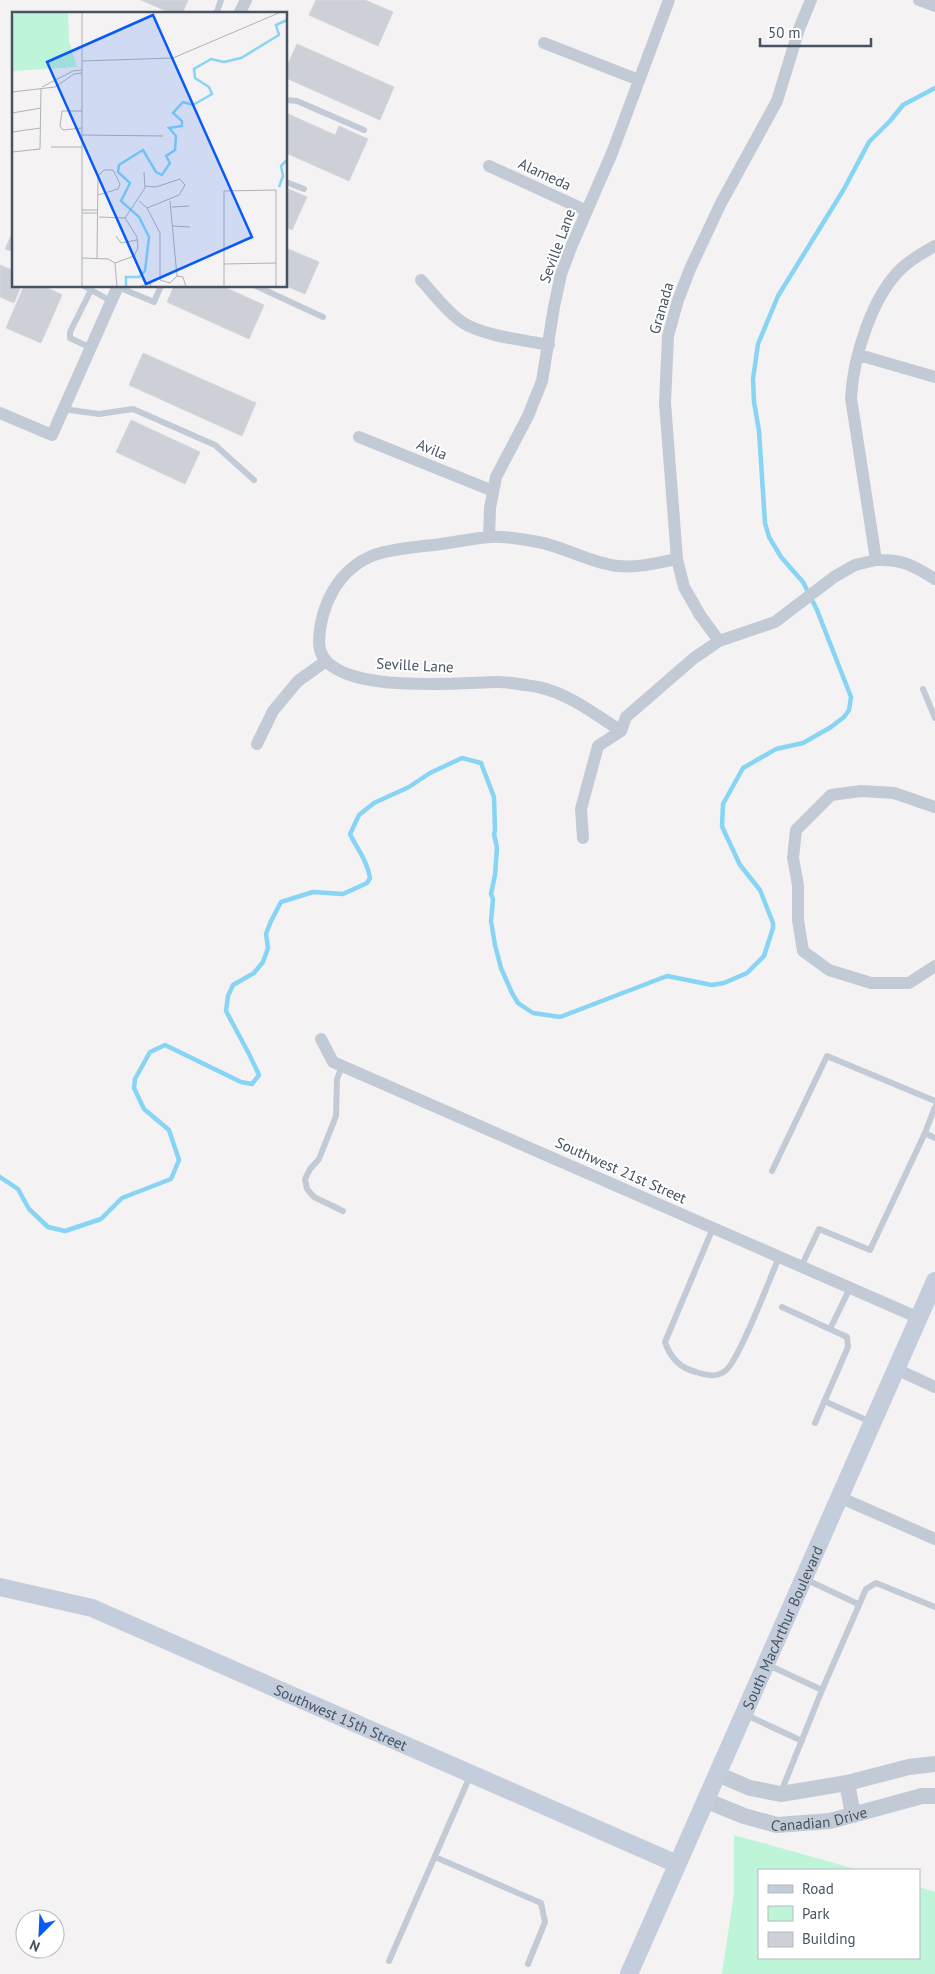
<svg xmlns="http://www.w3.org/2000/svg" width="935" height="1974" font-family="'PT Sans',sans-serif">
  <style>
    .green { fill: #bef4d8 }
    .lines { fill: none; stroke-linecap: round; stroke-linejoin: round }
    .stream { stroke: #87d4f5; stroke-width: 4.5 }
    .building { fill: #ced0d8; stroke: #d5d7de }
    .service { stroke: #c2cbd5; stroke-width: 6 }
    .minor { stroke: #c2cbd5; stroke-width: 12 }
    .tertiary { stroke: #c2cbd5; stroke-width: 16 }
    .secondary { stroke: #c3cddc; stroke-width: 18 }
    .labels { text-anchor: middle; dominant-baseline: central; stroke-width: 4; stroke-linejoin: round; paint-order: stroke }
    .street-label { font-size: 15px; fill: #475362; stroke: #fff }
    .inset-river { fill: none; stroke: #87d4f5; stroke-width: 2.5 }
    .inset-road { fill: none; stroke: #afb2b8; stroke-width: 1 }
    .view { fill: #085af8; fill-opacity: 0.15; stroke: #085af8; stroke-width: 2.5 }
    .inset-edge { fill: none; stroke: #475362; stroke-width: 2.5 }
  </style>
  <rect width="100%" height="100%" fill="#f4f2f2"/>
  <path class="green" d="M734,1835L859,1870H759V1958H919V1887L935,1892V1974H722L734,1893Z"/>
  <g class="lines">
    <path class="stream" d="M0,1177L18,1189L29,1209L48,1227L65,1231L101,1219L122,1198L171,1179L179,1160L169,1130L144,1109L134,1088L135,1079L150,1052L165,1045L241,1082L252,1084L259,1075L249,1054L226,1011L228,996L233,985L254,973L263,962L268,948L266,934L271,921L281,902L313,892L343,894L367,883L370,878C367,860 357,849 350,834L359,815L374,803L409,787L430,773L462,758L481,763L494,797L495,831L494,834L497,848L495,875L491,894L493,899L491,921L495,945L501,968L512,993L518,1003L533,1013L560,1017L667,976L712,985L724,983L747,973L764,956L773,928V923L760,890L740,865L725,833L722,826L723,804L743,768L776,749L803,743L831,727L844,717L849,710L851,697L817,610L803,582L781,557L769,537L765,523L759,431L754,402L753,379L758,344L778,296L844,189L869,142L890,121L903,105L935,88"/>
  </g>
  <path class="building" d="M141,0H188L182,14H173Z
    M316,0H365L393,12L378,46L309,15Z
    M297,44L394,87L380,120L286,78V68Z
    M286,113L335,135L339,126L368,139L349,181L286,153Z
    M286,188L307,197L292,230L286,227Z
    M14,229V252L5,249Z
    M286,248L319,262L305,294L286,286Z
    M0,265L14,271V286H21L14,303L0,297Z
    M24,286H44L62,295L41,343L6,328Z
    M174,286H222L264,305L249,339L167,302Z
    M143,353L256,403L242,436L129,385Z
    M131,420L200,452L185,484L116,452Z"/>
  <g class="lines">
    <path class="service" d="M216,14L221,0
      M286,100L297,101L364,130
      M286,182L304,189
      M84,286L111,301
      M256,286L323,317
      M118,287L154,302L161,286
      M91,290L70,332V338L91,348
      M63,409L99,414L133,409L215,445L254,480
      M923,689L935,718
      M342,1066L337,1079L336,1116L319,1159L310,1169L305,1179L307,1189L314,1197L343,1211
      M935,1107L925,1133L935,1138
      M772,1171L827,1056L935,1101
      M713,1228L665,1342C670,1357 680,1368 696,1372C706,1375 716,1378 725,1371C738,1363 771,1276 779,1257
      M801,1267L819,1229L870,1250L925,1133
      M782,1307L847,1337L848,1347L815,1423
      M830,1329L850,1288
      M824,1401L871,1422
      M805,1579L858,1604
      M766,1664L822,1690
      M744,1714L802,1741
      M781,1792L822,1690L866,1589L876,1583L935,1607
      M435,1857L541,1903L545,1922L528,1964
      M389,1961L471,1774"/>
    <path class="minor" d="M919,0L935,6
      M239,14L246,0
      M544,43L639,80
      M489,166L587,211
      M935,246C924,252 912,259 903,267C872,295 853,358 851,398L876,560C903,559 912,565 935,579
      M421,280C434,294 446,311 462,322C482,336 525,340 549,345
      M859,355L935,377
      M0,413L52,435L118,286
      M359,437L493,491
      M489,537L490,508L496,477L528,416L542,381L554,307L561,274L572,245L612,153L669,0
      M719,641L700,615L684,587L677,559L665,403L668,336L678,300L690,269L721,203L777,101L799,29L811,0
      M621,731C596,715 568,693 538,687C525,685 511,682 497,682C463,682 319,698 319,642C320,606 338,569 374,555C395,548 419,547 441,544C457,542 474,538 490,537C506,536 523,539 538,542C565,547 590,563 618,566C637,568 658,563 677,559
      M257,744L273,711L298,681L326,661
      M935,807L894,793L861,791L831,795L796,830L793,858L798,885V920L803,951L829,970L871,983H909L935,966
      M583,838L581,809L598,746L621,731L626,717L694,658L719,641L775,622L834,577L855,565L876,560
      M321,1039L333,1062L919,1318
      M896,1369L935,1387
      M839,1497L935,1539"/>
    <g class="tertiary">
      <path d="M717,1774L750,1788L781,1794L847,1783L909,1767L935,1764"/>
      <path d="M847,1783L853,1815"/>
      <path id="s1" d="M705,1800L744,1816L777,1825L830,1821L922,1796H935"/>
    </g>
    <g class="secondary">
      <path id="s2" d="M0,1587L92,1608L677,1864"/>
      <path id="s3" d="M629,1974L935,1281"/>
    </g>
  </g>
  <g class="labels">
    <g class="street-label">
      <text transform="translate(545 174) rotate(25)">Alameda</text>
      <text transform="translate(557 246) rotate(-70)">Seville Lane</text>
      <text transform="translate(661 308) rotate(-74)">Granada</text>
      <text transform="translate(432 449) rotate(22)">Avila</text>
      <text transform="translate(415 665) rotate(3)">Seville Lane</text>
      <text transform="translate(621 1170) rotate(24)">Southwest 21st Street</text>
      <text stroke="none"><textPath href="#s3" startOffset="379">South MacArthur Boulevard</textPath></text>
      <text stroke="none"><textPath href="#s2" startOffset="366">Southwest 15th Street</textPath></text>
      <text stroke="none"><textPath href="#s1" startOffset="119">Canadian Drive</textPath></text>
    </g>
  </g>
  <g transform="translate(12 12)">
    <rect width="275" height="275" fill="#f4f2f2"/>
    <path d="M5,0H56L57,29L65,55L0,59V5Z" fill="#bef4d8"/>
    <path class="inset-river" d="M267,175L271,164L269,154L275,148M114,275V265H127L133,259L137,225L127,205L109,189L118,171L106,160L107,153L131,138L144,160L150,163L158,151L154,144L163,138L164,124L157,116L170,114V109L161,101L171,90L181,93L200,82L197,75L183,66L182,57L199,47L212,50L229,46L267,23L264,13L275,8"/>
    <path class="inset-road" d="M70,0V275M70,49L161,46L269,0M30,75L61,59L70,58M0,80L43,75L62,62L70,61M70,99H50L48,114L51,118L70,116M0,101L29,96M0,120L29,116M70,123L151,124M39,135H70M0,140L28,137L29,76M133,174L144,175L168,167L173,173L167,183L135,196M127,189L135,196L148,221V268M158,189L165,264M160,195L177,194M70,198H86M70,201H86M87,205L113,206L125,225L126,236L122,244L103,251L105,275M113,206L133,176L132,160M161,214L178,215M104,224L109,231L125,228M70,246L96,247L103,251M85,246L86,164L92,158H101L108,172L106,177L86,183M212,252L264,251M165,264L171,265L174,275M148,268L158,271L165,264M126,275L138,271L139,275M212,275V179L264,178V275"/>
    <path class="view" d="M141,3L240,225L134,272L35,50Z"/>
    <rect width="275" height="275" class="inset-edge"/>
  </g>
  <rect x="758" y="1869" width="162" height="90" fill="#ffffff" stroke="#b5bac0"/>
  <rect x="768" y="1885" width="25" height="8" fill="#c3cddc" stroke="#b5bac0"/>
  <text x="802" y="1894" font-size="15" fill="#475362">Road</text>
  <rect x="768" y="1906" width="25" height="15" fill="#bef4d8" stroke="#b5bac0"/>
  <text x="802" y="1919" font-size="15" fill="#475362">Park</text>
  <rect x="768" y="1932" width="25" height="15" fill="#ced0d8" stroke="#b5bac0"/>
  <text x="802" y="1944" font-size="15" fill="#475362">Building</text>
  <g transform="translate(40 1934) rotate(204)"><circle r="24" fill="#ffffff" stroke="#b5bac0"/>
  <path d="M0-4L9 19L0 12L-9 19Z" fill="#085af8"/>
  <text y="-8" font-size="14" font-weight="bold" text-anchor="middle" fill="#475362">N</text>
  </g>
  <path d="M760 38v8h111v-8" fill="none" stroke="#475362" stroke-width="2.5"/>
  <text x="768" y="38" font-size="15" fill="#475362" stroke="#ffffff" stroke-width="4" paint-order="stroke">50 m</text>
</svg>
